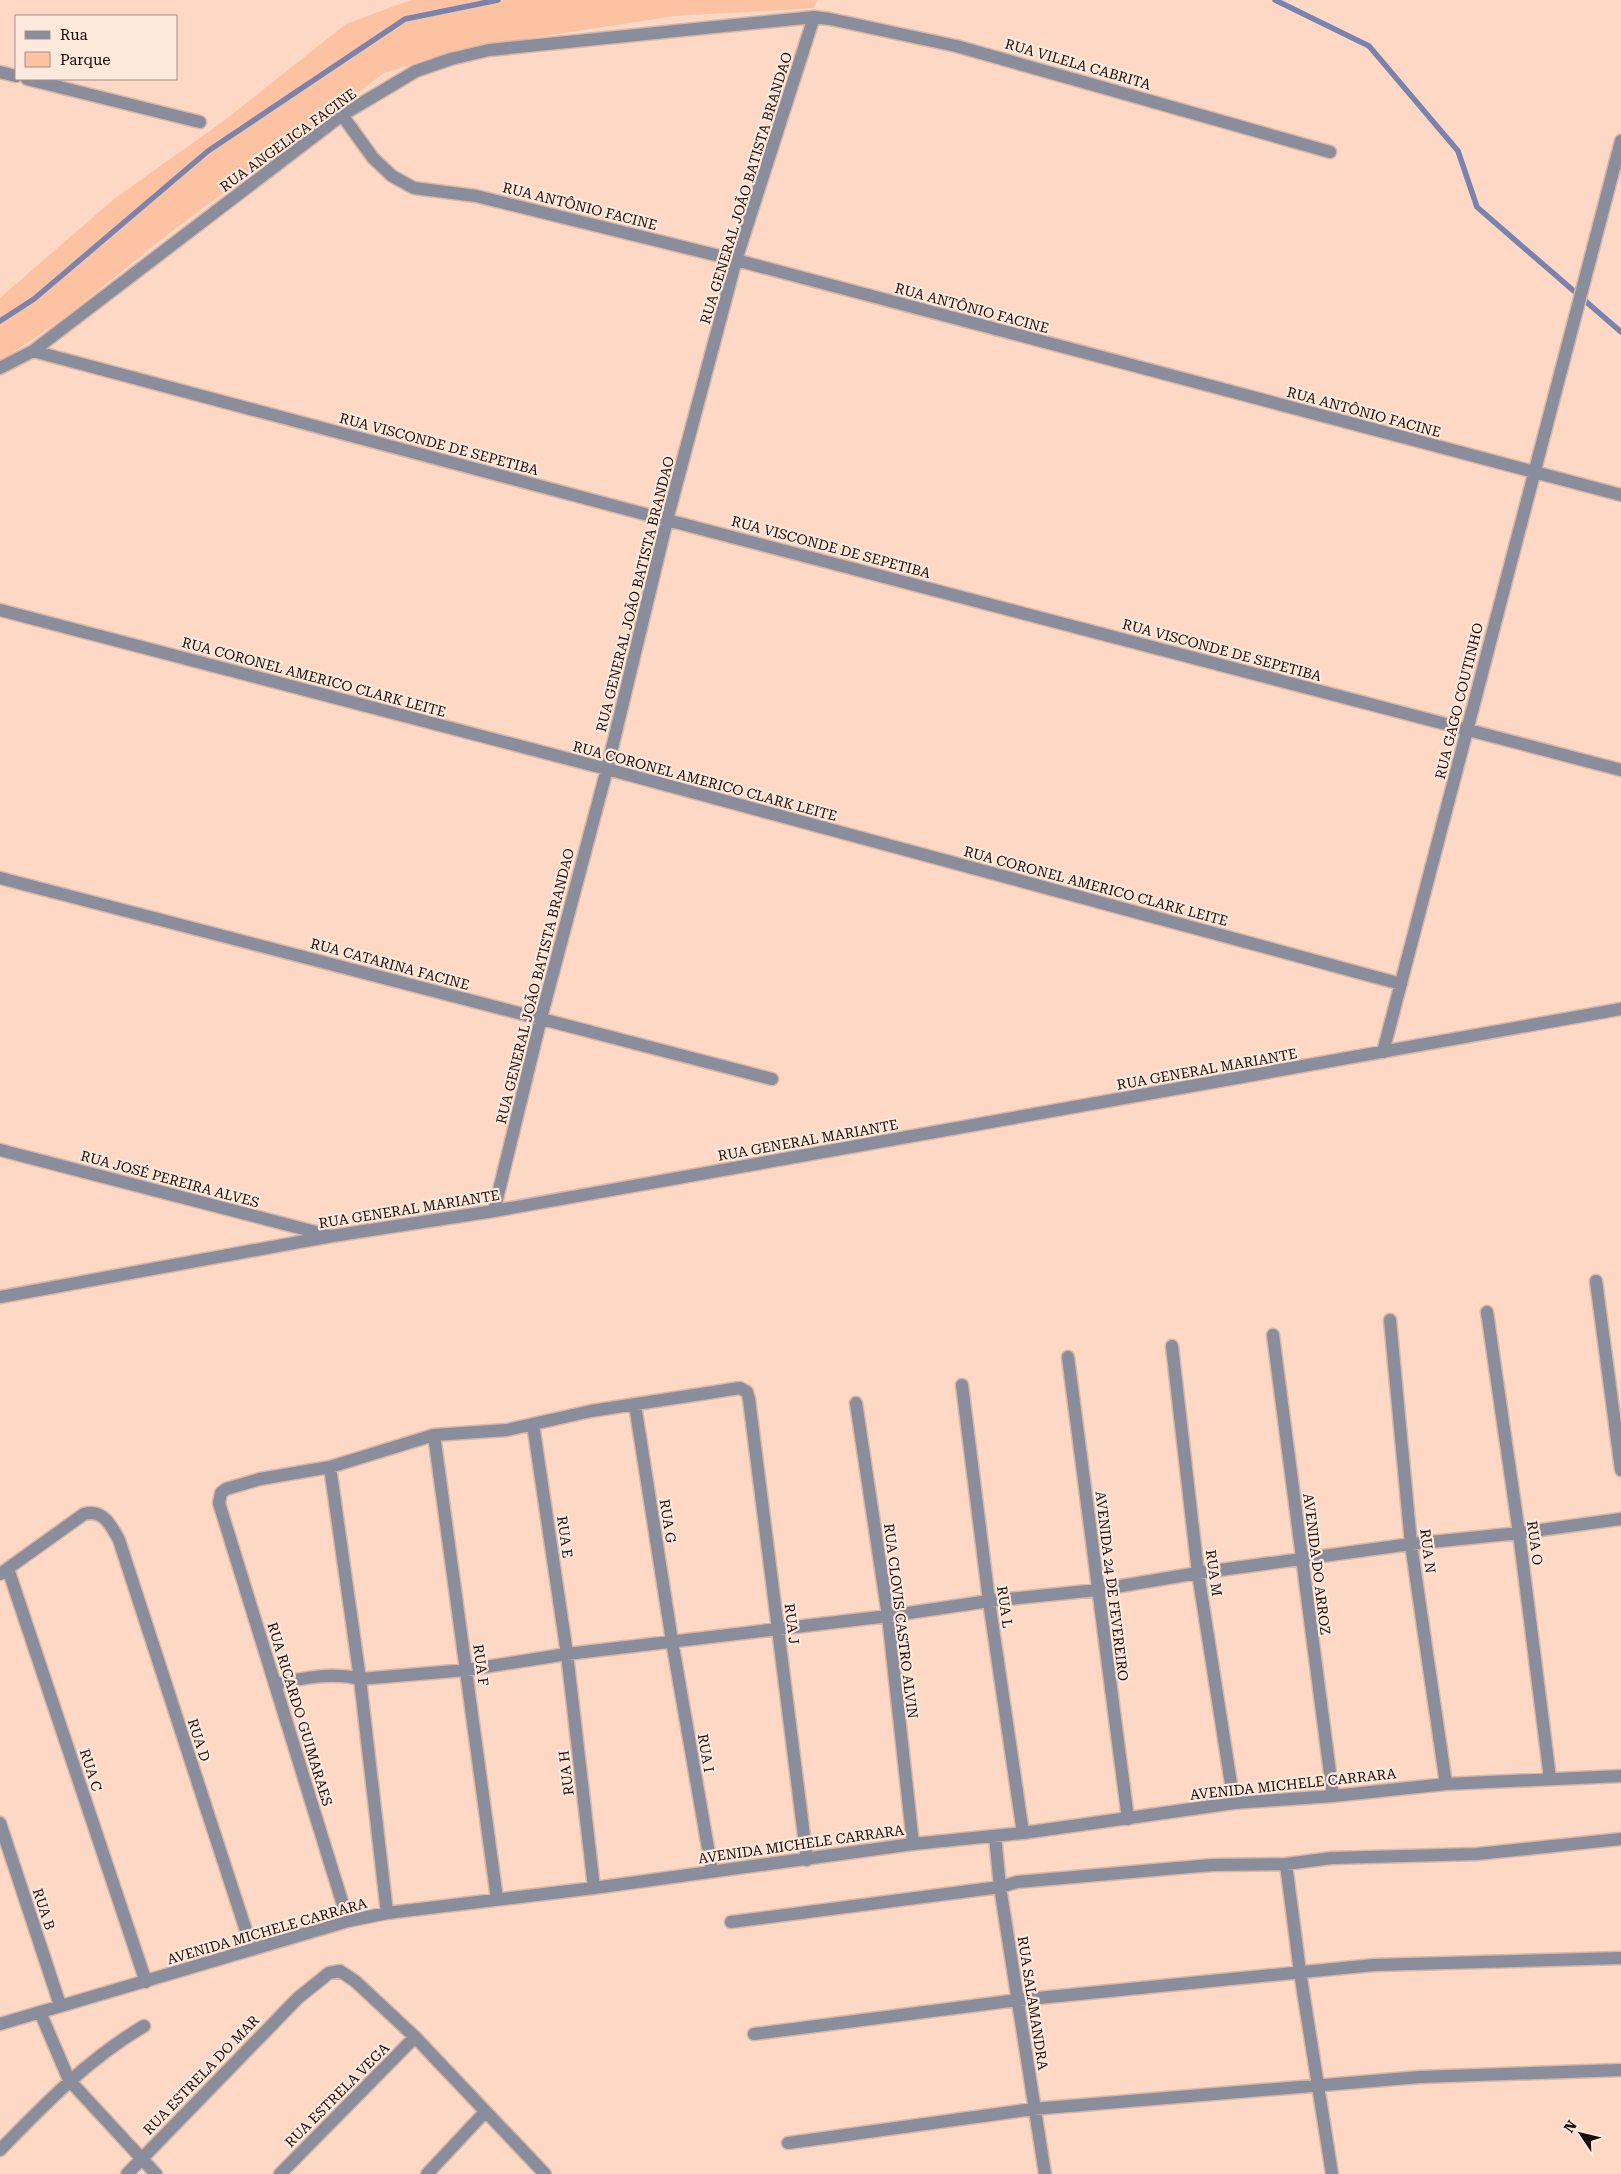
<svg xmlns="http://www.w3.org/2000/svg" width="1621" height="2174" font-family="'Roboto Serif',serif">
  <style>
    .green { fill: #fcc2a2 }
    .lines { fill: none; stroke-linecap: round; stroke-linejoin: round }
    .stream { stroke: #7a83ae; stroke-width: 5.5 }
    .street-casing { stroke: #d8b7a5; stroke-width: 15 }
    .street { stroke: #898d9c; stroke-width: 12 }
    .labels { text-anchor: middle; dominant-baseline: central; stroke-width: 4.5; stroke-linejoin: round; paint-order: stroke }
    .street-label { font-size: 14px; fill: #170b05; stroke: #ffe8dc }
  </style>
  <rect width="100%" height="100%" fill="#fdd8c4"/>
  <path class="green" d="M411,0H495L404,19L207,150L34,298L0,319V298L114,199L225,120L346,24Z
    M504,0H817L814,8L675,16L557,34L454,51L384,73L168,234L64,318L0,361V323L35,299L209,152L405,20Z"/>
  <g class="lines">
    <path class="stream" d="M1275,0L1369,46L1458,151L1477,207L1621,332
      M0,321L34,299L208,151L405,19L498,0"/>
    <defs>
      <path id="street" d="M0,72L16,76
        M27,79L200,122
        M342,115L373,158L392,176L414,188L476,196L736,260L1621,495
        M33,351L667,520L1621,770
        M0,368L33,351L342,115L416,71L451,59L489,50L814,17L830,19L956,46L1330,152
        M0,610L607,769L1401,984
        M0,878L772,1079
        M1383,1052L1621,141
        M0,1150L327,1235
        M494,1211L541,1018L607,769L667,520L736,260L814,17
        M1596,1281L1621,1470
        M0,1297L332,1236L494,1211L1621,1009
        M1487,1312L1519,1533L1550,1778
        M1390,1320L1411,1544L1446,1784
        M1273,1335L1333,1796
        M1172,1346L1198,1573L1234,1803
        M1068,1357L1128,1819
        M962,1385L989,1601L1023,1833
        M856,1403L888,1616L913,1844
        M635,1405L672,1641L712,1871
        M533,1424L567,1654L594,1888
        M434,1435L497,1899
        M330,1467L360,1679L387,1913
        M8,1569L146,1982
        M0,1574L84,1514C103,1509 111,1525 119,1540L252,1949
        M276,1684C303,1678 332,1672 360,1679L466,1670L567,1654L888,1616L989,1601L1097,1590L1198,1573L1411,1544L1519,1533L1621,1519
        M0,1823L60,2005
        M995,1836L1000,1887L1045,2174
        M1286,1864L1300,1972L1332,2174
        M348,1921L219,1503L221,1493L226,1489L260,1479L330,1467L434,1435L507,1430L591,1411L740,1388L747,1392L749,1399L807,1860
        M731,1922L1000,1887L1017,1882L1212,1865L1286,1864L1332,1858L1477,1854L1621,1839
        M40,2012L69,2080L156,2174
        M0,2024L348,1921L387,1913L594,1888L913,1844L1023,1833L1234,1803L1333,1796L1446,1784L1621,1776
        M754,2034L1018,2000L1374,1965L1621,1958
        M788,2143L1033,2109L1420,2077L1621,2070
        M0,2150C45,2104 88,2059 144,2026
        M127,2174L298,1998L329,1973L340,1971L355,1981L415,2037L545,2174
        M280,2174L415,2037
        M427,2174L485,2112"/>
    </defs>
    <use href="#street" class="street-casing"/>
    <use href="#street" class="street"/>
  </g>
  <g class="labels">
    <g class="street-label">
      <text transform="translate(1078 64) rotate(16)">RUA VILELA CABRITA</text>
      <text transform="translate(288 140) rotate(-36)">RUA ANGELICA FACINE</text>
      <text transform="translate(746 188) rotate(-73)">RUA GENERAL JOÃO BATISTA BRANDAO</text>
      <text transform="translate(580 206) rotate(14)">RUA ANTÔNIO FACINE</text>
      <text transform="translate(972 308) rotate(15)">RUA ANTÔNIO FACINE</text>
      <text transform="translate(1364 412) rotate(15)">RUA ANTÔNIO FACINE</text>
      <text transform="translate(439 444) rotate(15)">RUA VISCONDE DE SEPETIBA</text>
      <text transform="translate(831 547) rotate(15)">RUA VISCONDE DE SEPETIBA</text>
      <text transform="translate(635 594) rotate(-76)">RUA GENERAL JOÃO BATISTA BRANDAO</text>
      <text transform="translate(1222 650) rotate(15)">RUA VISCONDE DE SEPETIBA</text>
      <text transform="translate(314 677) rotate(15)">RUA CORONEL AMERICO CLARK LEITE</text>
      <text transform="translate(1459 701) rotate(-76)">RUA GAGO COUTINHO</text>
      <text transform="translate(705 781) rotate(15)">RUA CORONEL AMERICO CLARK LEITE</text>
      <text transform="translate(1096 886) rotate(15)">RUA CORONEL AMERICO CLARK LEITE</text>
      <text transform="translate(390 964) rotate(15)">RUA CATARINA FACINE</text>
      <text transform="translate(535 986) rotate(-76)">RUA GENERAL JOÃO BATISTA BRANDAO</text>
      <text transform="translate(1207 1069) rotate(-10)">RUA GENERAL MARIANTE</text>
      <text transform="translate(808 1140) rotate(-10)">RUA GENERAL MARIANTE</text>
      <text transform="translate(170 1179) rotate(15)">RUA JOSÉ PEREIRA ALVES</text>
      <text transform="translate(409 1209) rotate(-9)">RUA GENERAL MARIANTE</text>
      <text transform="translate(668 1521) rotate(81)">RUA G</text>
      <text transform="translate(565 1537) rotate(82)">RUA E</text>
      <text transform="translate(1535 1543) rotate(82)">RUA O</text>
      <text transform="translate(1428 1551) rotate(83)">RUA N</text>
      <text transform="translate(1317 1564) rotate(83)">AVENIDA DO ARROZ</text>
      <text transform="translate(1214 1573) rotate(82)">RUA M</text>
      <text transform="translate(1112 1586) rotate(83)">AVENIDA 24 DE FEVEREIRO</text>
      <text transform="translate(1005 1607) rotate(82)">RUA L</text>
      <text transform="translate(901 1621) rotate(83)">RUA CLOVIS CASTRO ALVIN</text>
      <text transform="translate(792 1624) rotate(83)">RUA J</text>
      <text transform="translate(481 1665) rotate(82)">RUA F</text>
      <text transform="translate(300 1714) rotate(73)">RUA RICARDO GUIMARAES</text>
      <text transform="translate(199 1740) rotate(72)">RUA D</text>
      <text transform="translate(706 1753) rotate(80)">RUA I</text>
      <text transform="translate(91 1770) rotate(72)">RUA C</text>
      <text transform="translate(566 1773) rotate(-97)">RUA H</text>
      <text transform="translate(1293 1784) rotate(-6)">AVENIDA MICHELE CARRARA</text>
      <text transform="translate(801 1844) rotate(-8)">AVENIDA MICHELE CARRARA</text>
      <text transform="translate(44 1909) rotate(72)">RUA B</text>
      <text transform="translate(267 1931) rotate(-16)">AVENIDA MICHELE CARRARA</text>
      <text transform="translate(1033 2003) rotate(81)">RUA SALAMANDRA</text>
      <text transform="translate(201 2075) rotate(-46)">RUA ESTRELA DO MAR</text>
      <text transform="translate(337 2095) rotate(-45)">RUA ESTRELA VEGA</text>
    </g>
  </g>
  <rect x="15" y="15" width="162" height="65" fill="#ffe8dc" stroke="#a29086"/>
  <rect x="25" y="31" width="25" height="8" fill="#898d9c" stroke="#a29086"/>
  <text x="60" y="40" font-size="15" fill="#170b05">Rua</text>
  <rect x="25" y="52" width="25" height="15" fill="#fcc2a2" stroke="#a29086"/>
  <text x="60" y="65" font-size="15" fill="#170b05">Parque</text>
  <g transform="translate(1581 2134) rotate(305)" stroke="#ffe8dc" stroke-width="4" paint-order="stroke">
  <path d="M0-4L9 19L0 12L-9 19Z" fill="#170b05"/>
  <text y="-8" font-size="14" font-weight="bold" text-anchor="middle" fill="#170b05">N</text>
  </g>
</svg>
